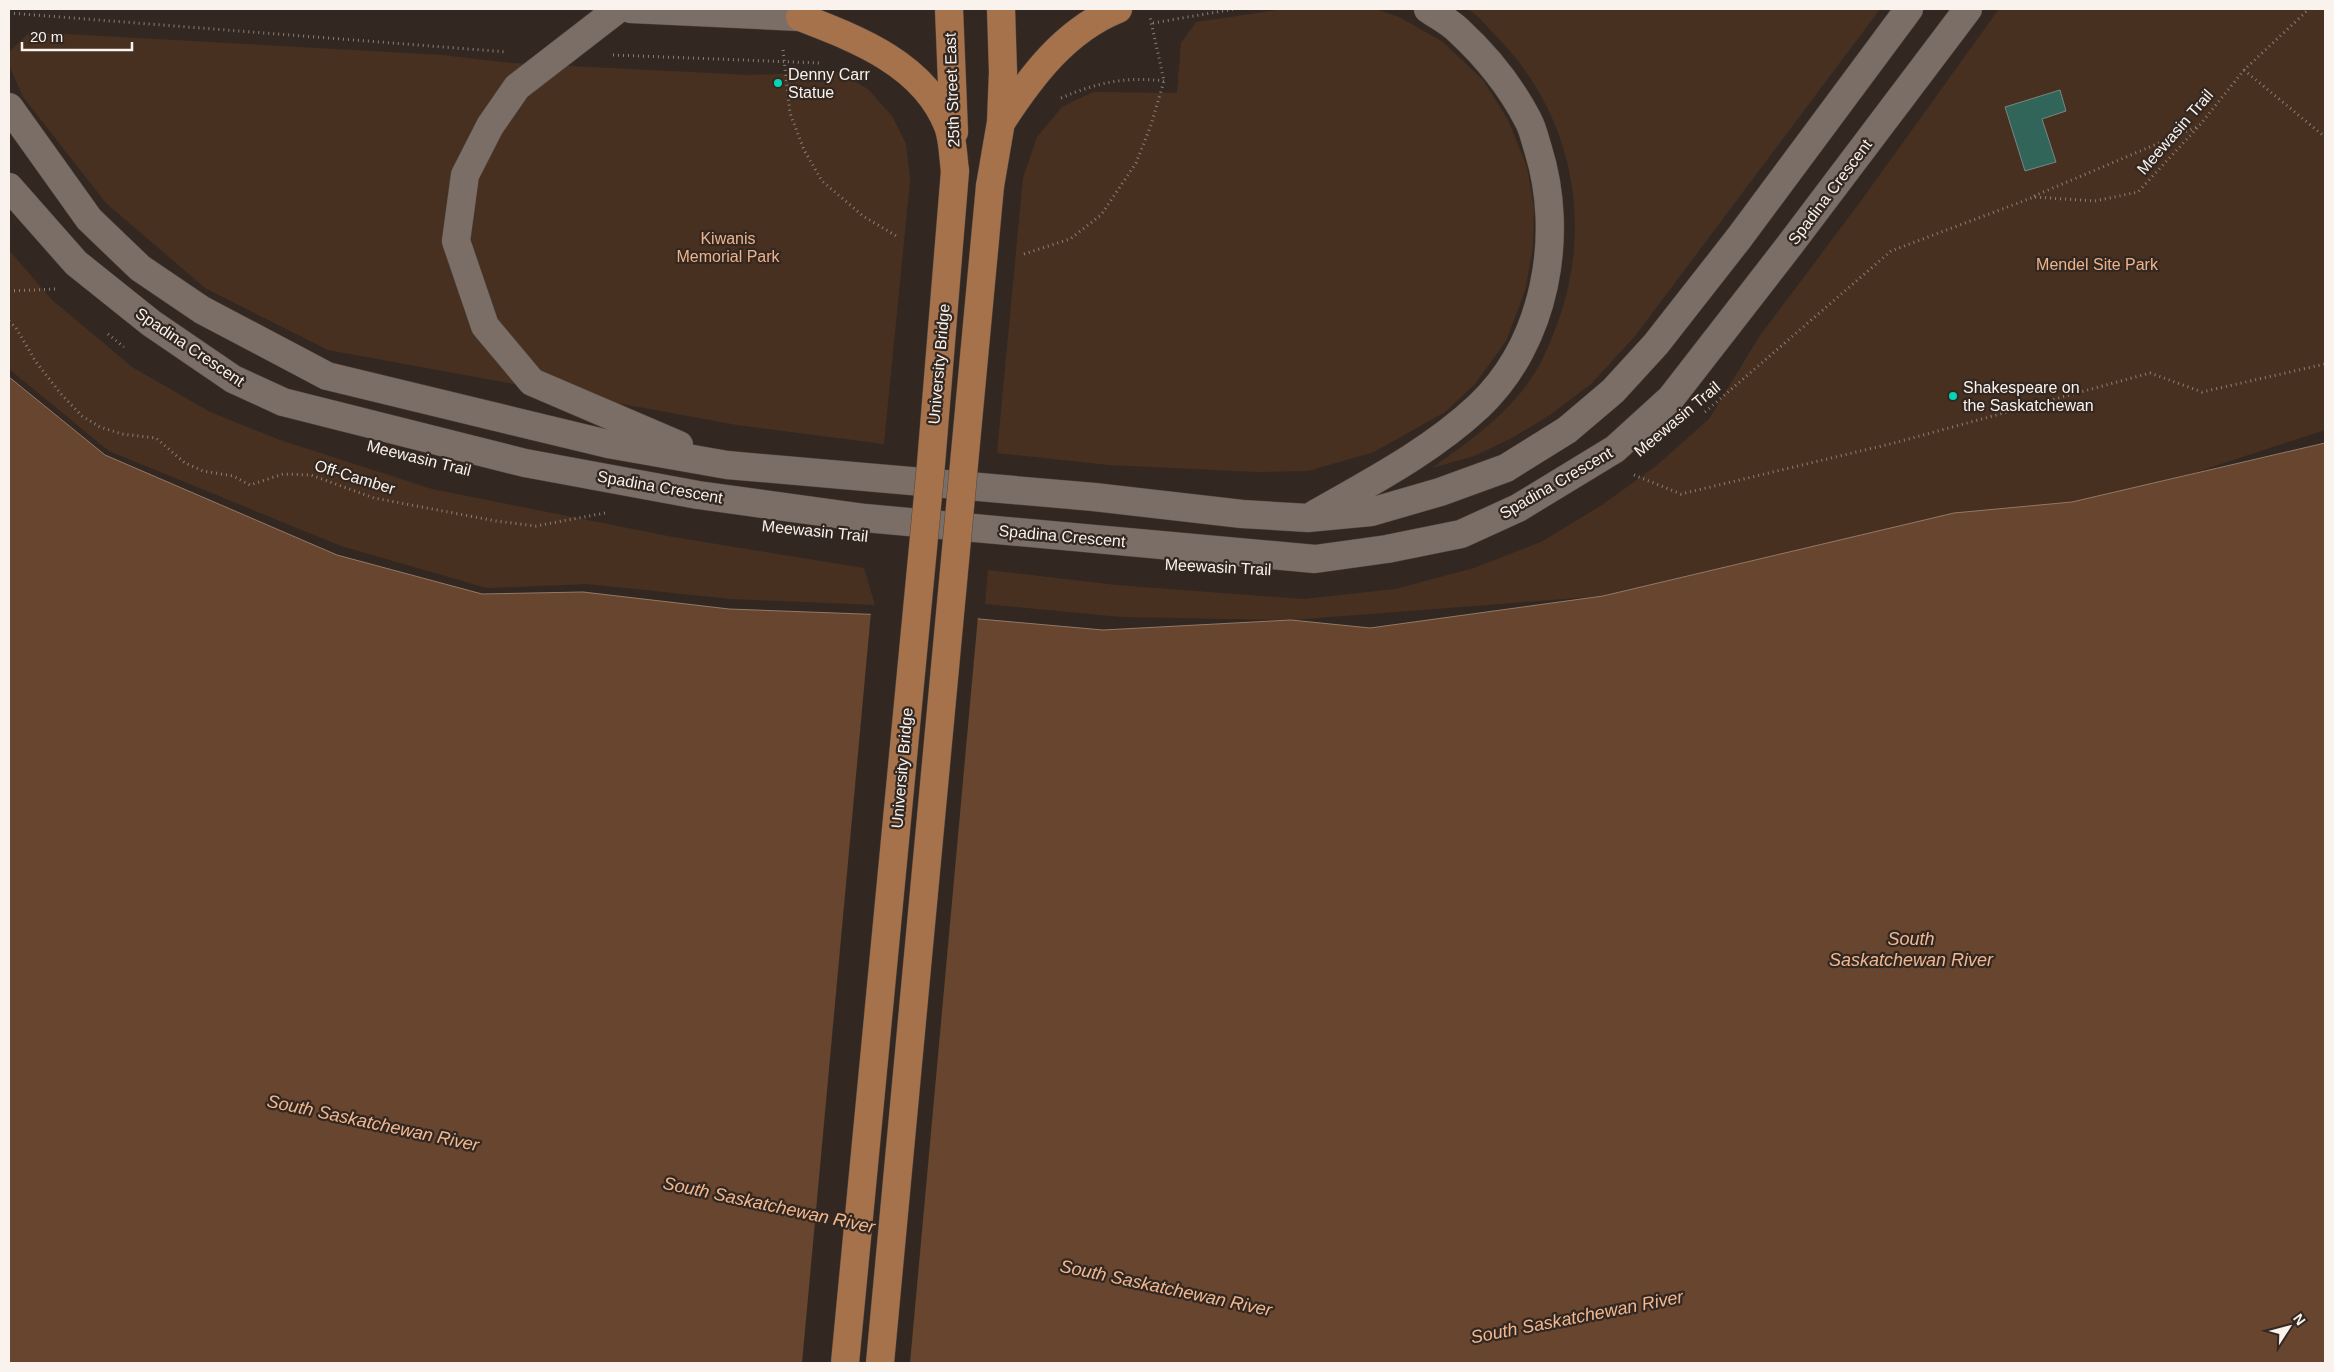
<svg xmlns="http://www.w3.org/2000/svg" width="2334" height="1372" font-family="Helvetica,sans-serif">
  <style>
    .green { fill: #483020 }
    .water { fill: #67452e; stroke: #937967 }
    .pier { fill: #332821 }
    .building { fill: #32655a; stroke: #768782 }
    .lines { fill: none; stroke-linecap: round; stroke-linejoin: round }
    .tertiary-casing { stroke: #504740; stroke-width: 29 }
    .primary-casing { stroke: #504740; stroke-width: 29 }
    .path { stroke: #897f79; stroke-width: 3; stroke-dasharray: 1 4; stroke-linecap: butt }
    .tertiary { stroke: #7b6e66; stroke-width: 28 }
    .primary { stroke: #a6724c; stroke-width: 28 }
    .primary-bridge-casing { stroke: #504740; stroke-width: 29; stroke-linecap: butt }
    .primary-bridge { stroke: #a6724c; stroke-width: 28 }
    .poi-dot { fill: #05d5b6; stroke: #332821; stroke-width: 2 }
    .labels { text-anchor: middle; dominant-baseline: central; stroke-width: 4.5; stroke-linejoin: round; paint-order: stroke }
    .poi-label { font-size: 16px; fill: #f9f2ed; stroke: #332821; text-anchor: start }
    .street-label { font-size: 16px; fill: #f9f2ed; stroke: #332821 }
    .park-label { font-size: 16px; fill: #efb38b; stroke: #332821 }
    .water-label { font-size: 18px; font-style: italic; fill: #f4b890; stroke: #332821 }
  </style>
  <rect width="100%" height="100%" fill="#332821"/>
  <path class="green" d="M1283,9H1375L1399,17L1443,42L1483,80L1508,120L1527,167L1534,207L1533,248L1525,291L1506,341L1475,384L1445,412L1374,452L1308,471L1257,472L1109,465L997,453L1023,178L1037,137L1062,107L1093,92L1177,93L1181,43L1196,22Z
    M1468,9H1880L1635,336L1592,383L1550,415L1512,438L1474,456L1432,468C1467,443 1503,418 1528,383C1542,364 1550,343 1558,322C1594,222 1572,114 1498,38C1488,28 1479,16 1468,9Z
    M1999,9H2325V430L2056,518L1603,596L1291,620L1122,617L985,604L988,570L1116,585L1303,599L1395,589L1474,568L1541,542L1602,505L1656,466L1709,419L1759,337L1858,205Z
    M30,32L442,55L511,63L750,75L838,72L868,89L892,116L906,144L910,180L884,444L737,425L328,350L205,288L106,203L23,97L9,65V52Z
    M9,250L51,299L132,367L210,412L280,440L432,489L673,537L864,568L875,605L731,599L587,584L487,588L341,546L109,451L9,369Z"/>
  <path class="water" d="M9,377L105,455L337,555L482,594L583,592L729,609L968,618L1103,630L1291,620L1370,628L1603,596L1954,513L2072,502L2325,443V1363H9Z"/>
  <path class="pier" d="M871,612L978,616L910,1363H802Z"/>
  <path class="building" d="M2060,90L2066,111L2042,119L2056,162L2025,171L2005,107Z"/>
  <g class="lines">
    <defs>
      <path id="tertiary" d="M618,9L517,87L490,126L465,175L456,241L485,326L532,382L679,445
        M631,9L800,17
        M9,107L89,219L140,268L202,310L327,376L608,444L727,465L1094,497L1242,514L1308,518L1371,512L1440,492L1506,468L1567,430L1613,391L1656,344L1739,238L1909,9
        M9,187L76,263L151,323L233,379L283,402L525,463L698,495L865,518L1315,559L1387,549L1461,534L1518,508L1615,449L1671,398L1789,246L1968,9
        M1315,514C1371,482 1431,451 1479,406C1546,342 1565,235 1538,149C1535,140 1533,129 1528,120C1511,87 1486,56 1459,31C1450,22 1438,16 1428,9"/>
      <path id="primary" d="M949,9L954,132
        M800,17C857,39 924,64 948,126C953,139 953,157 955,171
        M1002,121C1032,75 1066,30 1118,9
        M990,186L1001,122L1003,72L1001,9"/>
    </defs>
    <use href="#tertiary" class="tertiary-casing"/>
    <use href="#primary" class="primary-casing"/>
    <path class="path" d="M9,13L507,52
      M1153,23L1234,9
      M783,50L790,113L804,150L822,181L863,216L898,237
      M613,55L819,63
      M2244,70L2325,137
      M1061,98C1096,83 1126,76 1164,81
      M2034,196L2197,127
      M1024,254L1070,239L1101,215L1136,163L1151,125L1164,81L1150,17
      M9,291L56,289
      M9,321L16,328L36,362L61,394L82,416L100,427L122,434L156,438L185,463L203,471L233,476L250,485L283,474L311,475L374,498L496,521L536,526L605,513
      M108,334L124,347
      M1705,412L1891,251L2034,197L2095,201L2138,192L2199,126L2244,70L2309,9
      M1634,475L1681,494L1894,443L2150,373L2202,392L2325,364"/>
    <use href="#tertiary" class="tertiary"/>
    <use href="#primary" class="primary"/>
    <defs>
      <path id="primary-bridge" d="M845,1363L931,464L955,171
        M880,1363L990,186"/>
    </defs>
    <use href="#primary-bridge" class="primary-bridge-casing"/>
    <use href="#primary-bridge" class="primary-bridge"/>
  </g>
  <g class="poi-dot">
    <circle cx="778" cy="83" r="5"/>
    <circle cx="1953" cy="396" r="5"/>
  </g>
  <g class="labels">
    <g class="poi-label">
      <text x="788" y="74">Denny Carr<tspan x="788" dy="18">Statue</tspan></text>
      <text x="1963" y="387">Shakespeare on<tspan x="1963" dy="18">the Saskatchewan</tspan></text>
    </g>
    <g class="street-label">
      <text transform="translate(952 90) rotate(-92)">25th Street East</text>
      <text transform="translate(2175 132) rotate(-49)">Meewasin Trail</text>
      <text transform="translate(1830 192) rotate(-53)">Spadina Crescent</text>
      <text transform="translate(190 347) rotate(34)">Spadina Crescent</text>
      <text transform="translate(939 364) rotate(-85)">University Bridge</text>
      <text transform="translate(1677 419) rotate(-40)">Meewasin Trail</text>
      <text transform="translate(419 458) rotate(14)">Meewasin Trail</text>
      <text transform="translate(355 477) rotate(17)">Off-Camber</text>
      <text transform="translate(1556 483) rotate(-30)">Spadina Crescent</text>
      <text transform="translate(660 487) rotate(10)">Spadina Crescent</text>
      <text transform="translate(815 531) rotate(6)">Meewasin Trail</text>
      <text transform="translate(1062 536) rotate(5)">Spadina Crescent</text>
      <text transform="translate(1218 567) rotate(3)">Meewasin Trail</text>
      <text transform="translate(902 768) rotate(-85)">University Bridge</text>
    </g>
    <g class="park-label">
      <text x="728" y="238">Kiwanis<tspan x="728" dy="18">Memorial Park</tspan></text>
      <text x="2097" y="264">Mendel Site Park</text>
    </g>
    <g class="water-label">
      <text x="1911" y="939">South<tspan x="1911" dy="21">Saskatchewan River</tspan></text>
      <text transform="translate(373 1123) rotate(12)">South Saskatchewan River</text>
      <text transform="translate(769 1205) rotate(12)">South Saskatchewan River</text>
      <text transform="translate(1166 1288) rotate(12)">South Saskatchewan River</text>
      <text transform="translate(1577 1317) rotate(-11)">South Saskatchewan River</text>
    </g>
  </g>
  <rect width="2334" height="1372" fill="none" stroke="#f9f2ed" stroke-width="20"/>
  <g transform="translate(2289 1327) rotate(54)" stroke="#332821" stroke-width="4" paint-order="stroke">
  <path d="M0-4L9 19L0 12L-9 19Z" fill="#f9f2ed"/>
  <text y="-8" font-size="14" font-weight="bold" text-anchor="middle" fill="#f9f2ed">N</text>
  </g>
  <path d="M22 42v8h110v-8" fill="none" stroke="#f9f2ed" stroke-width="2.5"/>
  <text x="30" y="42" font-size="15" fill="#f9f2ed" stroke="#332821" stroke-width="4" paint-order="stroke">20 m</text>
</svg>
